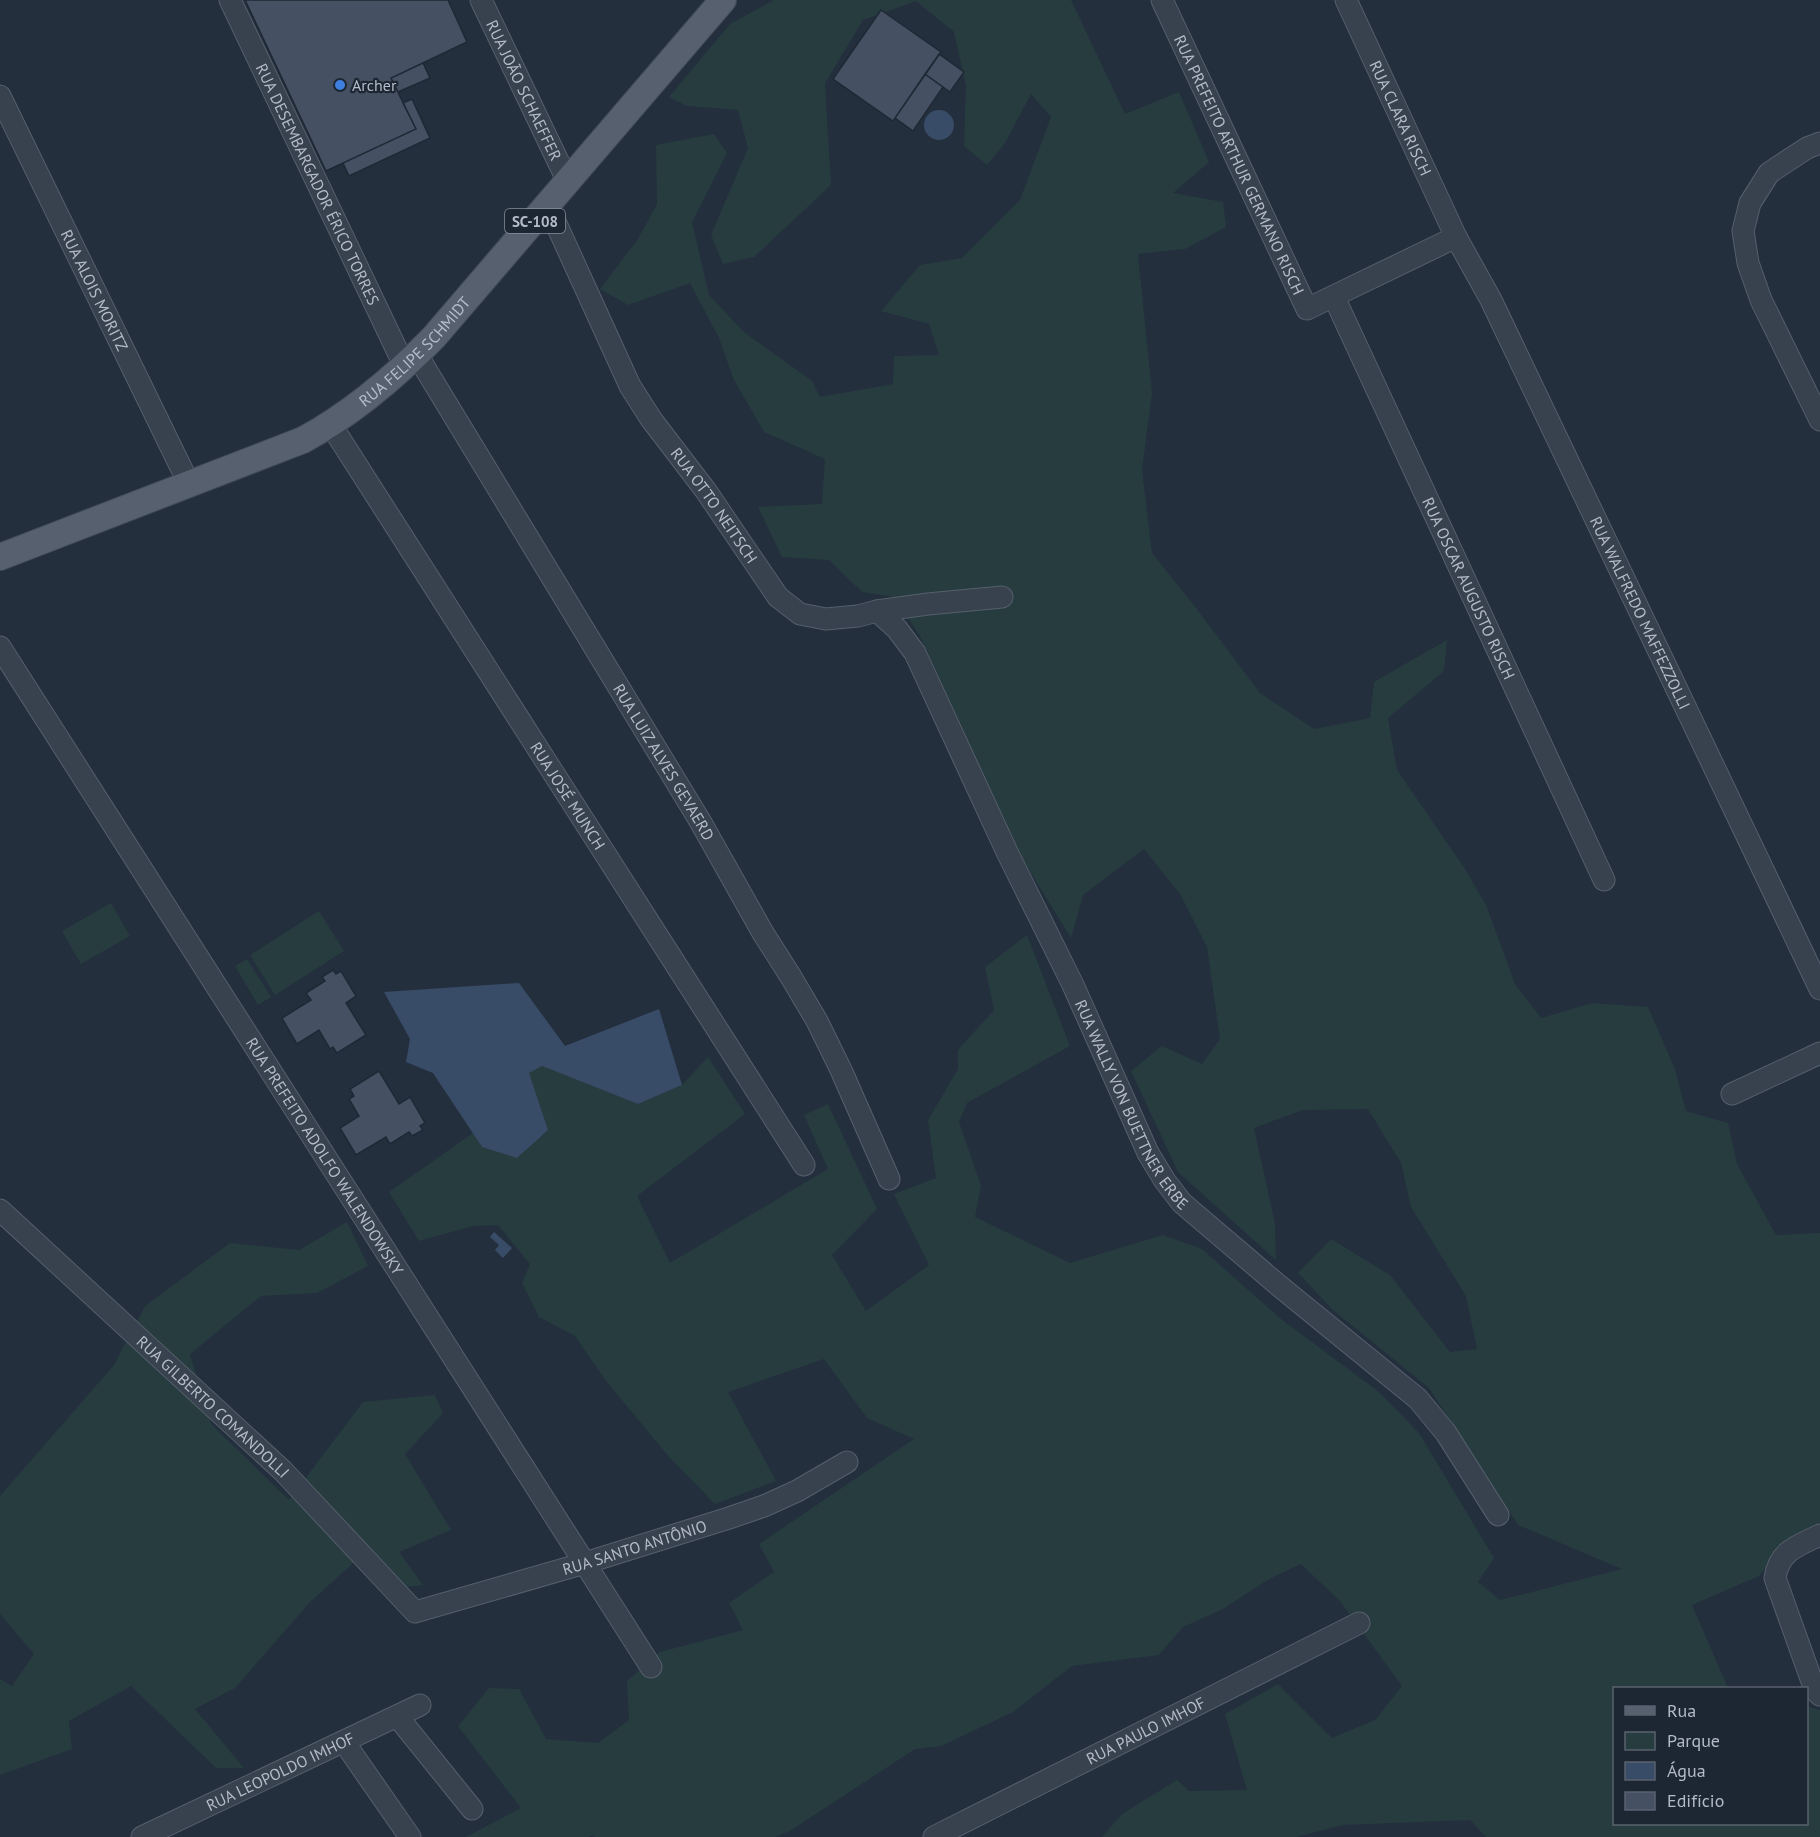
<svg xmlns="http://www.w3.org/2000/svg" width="1820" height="1837" font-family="'PT Sans',sans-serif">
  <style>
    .green { fill: #263c3f }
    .water { fill: #394c67 }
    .building { fill: #455162; stroke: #1f2835; stroke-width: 1.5 }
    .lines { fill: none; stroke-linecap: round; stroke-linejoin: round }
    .minor-casing { stroke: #565f6c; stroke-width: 23 }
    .major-casing { stroke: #414a57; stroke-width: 28 }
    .minor { stroke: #38414e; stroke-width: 21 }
    .major { stroke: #56606e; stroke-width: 26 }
    .shop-dot { fill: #3f7fe0; stroke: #1d2633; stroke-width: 2 }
    .labels { text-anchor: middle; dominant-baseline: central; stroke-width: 4.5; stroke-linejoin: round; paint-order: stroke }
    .shield { fill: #1d2633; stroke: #878f9c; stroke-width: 1.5 }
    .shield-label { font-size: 15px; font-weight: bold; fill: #b4bcc9 }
    .poi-label { font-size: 16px; fill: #b4bcc9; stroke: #1d2633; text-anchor: start }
    .street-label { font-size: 16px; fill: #b4bcc9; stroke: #1d2633 }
  </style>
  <rect width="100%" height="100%" fill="#242f3e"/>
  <path class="green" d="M774,0H1071L1125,114L1179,92L1209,162L1173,193L1223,202L1226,227L1185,249L1138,254L1152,393L1142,470L1152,553L1196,608L1260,693L1314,729L1370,718L1374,682L1447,640L1444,671L1388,718L1397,770L1465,869L1486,905L1515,984L1541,1018L1592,1003L1648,1007L1675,1069L1686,1111L1728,1123L1737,1164L1776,1235L1820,1233V1525L1788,1541L1759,1576L1692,1605L1728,1688H1614V1824H1806L1807,1706L1820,1710V1837H1486L1470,1820L1343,1825L1296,1837H1102L1122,1814L1177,1780L1189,1791L1247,1790L1225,1714L1278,1684L1332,1738L1375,1720L1402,1686L1340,1601L1301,1564L1269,1579L1223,1609L1183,1627L1159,1655L1072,1666L1013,1712L941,1746L915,1749L790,1831L775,1837H595L593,1835L588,1837H466L521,1808L458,1726L489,1688L519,1689L546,1739L598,1743L629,1720L627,1681L660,1652L743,1630L729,1603L774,1572L759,1544L914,1439L867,1418L824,1359L728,1392L776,1481L715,1504L669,1457L606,1381L575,1336L539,1317L522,1283L530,1264L498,1225L473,1226L419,1241L389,1192L473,1133L482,1147L548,1130L528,1073L542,1066L638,1104L682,1085L708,1057L745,1114L637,1196L670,1263L828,1169L804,1115L828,1104L877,1209L832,1255L866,1311L929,1265L894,1194L936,1178L928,1120L958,1069V1050L994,1010L985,967L1027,935L1070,1046L967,1103L959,1122L981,1186L975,1217L1070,1263L1163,1235L1202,1249L1281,1319L1379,1392L1419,1433L1494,1558L1478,1582L1500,1600L1622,1569L1518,1525L1429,1388L1333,1310L1298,1273L1331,1239L1390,1275L1450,1352L1477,1349L1466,1296L1411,1207L1401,1163L1368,1109L1303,1110L1254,1128L1275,1224L1276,1260L1178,1172L1131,1071L1162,1046L1202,1064L1220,1039L1207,947L1180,894L1144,849L1083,895L1071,938L1023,860L921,638L895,597L862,592L829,560L782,557L758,507L822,504L825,459L764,432L734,380L719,338L690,283L628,305L600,289L638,239L657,204L656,145L714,134L727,153L692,222L709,295L744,332L812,381L820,397L893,384L894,356L939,355L929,324L881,311L920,265L962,258L1020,200L1051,117L1031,94L1005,143L987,165L964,146L966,86L954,32L916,1L863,20L825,83L831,185L754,257L723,264L711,235L748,148L738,110L687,106L669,97L730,24Z
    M111,903L130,936L81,964L62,931Z
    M319,911L344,951L275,995L250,955Z
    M247,959L271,997L258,1005L235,966Z
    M347,1222L368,1266L317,1293L261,1296L190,1354L211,1424L289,1500L363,1402L435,1395L443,1413L405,1454L451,1530L399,1552L423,1585L405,1587L370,1548L310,1602L235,1688L195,1709L244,1768H216L131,1686L69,1721L72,1749L0,1775V1679L12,1686L34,1654L0,1614V1496L114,1365L145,1306L230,1243L299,1250Z"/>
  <path class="water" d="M924 125a15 15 0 1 1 30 0a15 15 0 1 1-30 0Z
    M519,983L565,1046L659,1009L682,1085L638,1104L542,1066L529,1073L548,1130L517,1158L482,1147L433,1073L406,1062L410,1039L384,992Z
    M494,1232L512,1248L503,1258L495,1250L499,1245L490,1237Z"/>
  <path class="building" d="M245,0H448L467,42L391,78L416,129L326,171Z
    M881,10L941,52L893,121L833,79Z
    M939,54L964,72L950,92L925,74Z
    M423,63L430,78L398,92L391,78Z
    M925,74L943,87L913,131L895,118Z
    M412,99L430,138L349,176L343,163L416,129L403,103Z
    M333,970L336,974L341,971L356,996L346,1003L366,1035L337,1053L333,1047L330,1049L319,1030L297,1044L282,1018L311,1000L306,993L325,981L322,977Z
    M379,1071L399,1104L410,1097L425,1123L420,1126L423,1130L412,1136L409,1132L390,1144L386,1137L356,1155L340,1128L359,1116L349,1099L354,1096L350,1089Z"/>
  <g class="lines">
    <defs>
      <g id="minor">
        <path id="s1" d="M230,0L405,367"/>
        <path id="s2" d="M481,0L568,182"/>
        <path id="s3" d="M1162,0L1307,309L1456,237"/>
        <path id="s4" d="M1346,0L1456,237L1491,300L1820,989"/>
        <path id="s5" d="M0,96L189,484"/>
        <path d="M1820,143L1807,148L1769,173L1750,203L1743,231L1748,263L1761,300L1820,420"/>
        <path id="s6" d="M548,206L630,386L651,419L706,491L778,597L800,614L826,619L858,616L877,611L928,604L1002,597"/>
        <path id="s7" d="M1334,297L1604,880"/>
        <path id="s8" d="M417,355L700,821L763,933L791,977L817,1021L841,1070L889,1179"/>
        <path id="s9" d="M331,425L804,1165"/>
        <path id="s10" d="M877,611L897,629L915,653L1007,852L1073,985L1148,1153L1165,1181L1182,1203L1277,1284L1418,1399L1446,1433L1498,1515"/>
        <path id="s11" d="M0,647L651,1667"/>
        <path d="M1732,1094L1820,1053"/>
        <path id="s12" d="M0,1210L283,1471L415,1612L585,1563L729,1518L764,1506L797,1491L847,1462"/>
        <path d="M1820,1535C1797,1546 1779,1551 1775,1578L1815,1690L1820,1695"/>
        <path d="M397,1716L472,1809"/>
        <path d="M344,1742L410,1837"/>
        <path id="s13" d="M142,1837L420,1705"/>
        <path id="s14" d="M934,1837L1359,1623"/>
      </g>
      <g id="major">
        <path id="s15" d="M0,557L303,440C353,413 394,378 434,337L723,0"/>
      </g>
    </defs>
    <use href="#minor" class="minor-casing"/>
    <use href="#major" class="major-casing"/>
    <use href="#minor" class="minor"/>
    <use href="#major" class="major"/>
  </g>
  <circle class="shop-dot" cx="340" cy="85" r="6"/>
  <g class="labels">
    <rect class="shield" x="505" y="209" width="60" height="24" rx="4.5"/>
    <g class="shield-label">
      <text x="535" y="221">SC-108</text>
    </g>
    <g class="poi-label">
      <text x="352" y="85">Archer</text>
    </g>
    <g class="street-label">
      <text stroke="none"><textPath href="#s2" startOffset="100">RUA JOÃO SCHAEFFER</textPath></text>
      <text stroke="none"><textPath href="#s4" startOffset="130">RUA CLARA RISCH</textPath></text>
      <text stroke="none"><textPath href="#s3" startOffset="182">RUA PREFEITO ARTHUR GERMANO RISCH</textPath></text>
      <text stroke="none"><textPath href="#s1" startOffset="204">RUA DESEMBARGADOR ÉRICO TORRES</textPath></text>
      <text stroke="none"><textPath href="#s5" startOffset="216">RUA ALOIS MORITZ</textPath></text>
      <text stroke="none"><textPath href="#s15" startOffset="468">RUA FELIPE SCHMIDT</textPath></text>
      <text stroke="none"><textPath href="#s6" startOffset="344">RUA OTTO NEITSCH</textPath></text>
      <text stroke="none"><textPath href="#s7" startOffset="321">RUA OSCAR AUGUSTO RISCH</textPath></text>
      <text stroke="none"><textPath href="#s4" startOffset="680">RUA WALFREDO MAFFEZZOLLI</textPath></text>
      <text stroke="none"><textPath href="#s8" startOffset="476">RUA LUIZ ALVES GEVAERD</textPath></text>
      <text stroke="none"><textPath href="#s9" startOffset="440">RUA JOSÉ MUNCH</textPath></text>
      <text stroke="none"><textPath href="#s10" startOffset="558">RUA WALLY VON BUETTNER ERBE</textPath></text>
      <text stroke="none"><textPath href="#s11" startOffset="604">RUA PREFEITO ADOLFO WALENDOWSKY</textPath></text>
      <text stroke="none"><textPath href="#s12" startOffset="290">RUA GILBERTO COMANDOLLI</textPath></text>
      <text stroke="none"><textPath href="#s12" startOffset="807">RUA SANTO ANTÔNIO</textPath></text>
      <text stroke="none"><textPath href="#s14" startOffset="237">RUA PAULO IMHOF</textPath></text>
      <text stroke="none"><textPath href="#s13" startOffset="153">RUA LEOPOLDO IMHOF</textPath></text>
    </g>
  </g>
  <rect x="1613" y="1687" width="195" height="138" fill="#1d2633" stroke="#59626f" stroke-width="1.5"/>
  <rect x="1625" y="1706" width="30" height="9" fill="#56606e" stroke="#59626f" stroke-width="1.5"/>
  <text x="1667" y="1717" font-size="18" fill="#b4bcc9">Rua</text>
  <rect x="1625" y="1732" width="30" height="18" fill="#263c3f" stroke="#59626f" stroke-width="1.5"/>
  <text x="1667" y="1747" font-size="18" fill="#b4bcc9">Parque</text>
  <rect x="1625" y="1762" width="30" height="18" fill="#394c67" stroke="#59626f" stroke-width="1.5"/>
  <text x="1667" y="1777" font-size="18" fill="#b4bcc9">Água</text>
  <rect x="1625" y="1792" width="30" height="18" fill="#455162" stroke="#59626f" stroke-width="1.5"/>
  <text x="1667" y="1807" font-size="18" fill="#b4bcc9">Edifício</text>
</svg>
